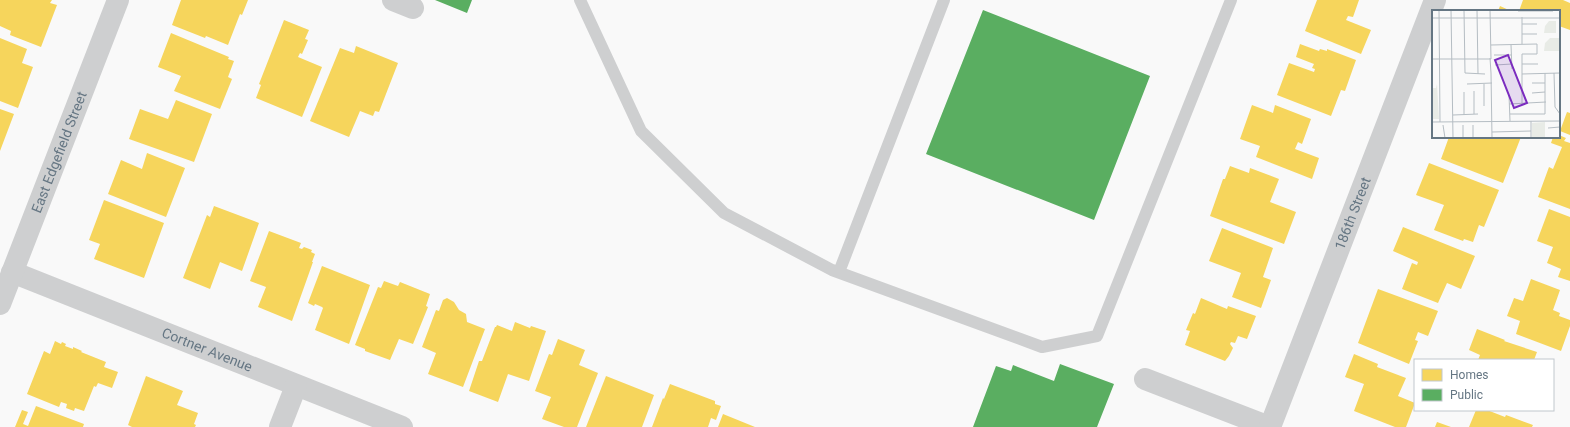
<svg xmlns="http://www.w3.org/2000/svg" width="1570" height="427" font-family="Roboto,sans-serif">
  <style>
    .homes { fill: #f6d55c }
    .public { fill: #5aae61 }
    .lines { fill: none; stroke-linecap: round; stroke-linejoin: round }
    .service { stroke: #cecfd0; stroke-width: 12 }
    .minor { stroke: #cecfd0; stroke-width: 22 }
    .labels { text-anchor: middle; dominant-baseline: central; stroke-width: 4; stroke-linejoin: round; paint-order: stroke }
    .street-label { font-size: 14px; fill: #657683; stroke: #fff }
    .inset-road { fill: none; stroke: #b5bdc3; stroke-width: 1 }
    .view { fill: #7b2cbf; fill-opacity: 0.15; stroke: #7b2cbf; stroke-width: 2 }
    .inset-edge { fill: none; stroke: #657683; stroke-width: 2 }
  </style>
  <rect width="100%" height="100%" fill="#f9f9f9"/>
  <path class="homes" d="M0,0H52L50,3L57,5L41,47L10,35L11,31L0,26Z
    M181,0H248L242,15L240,14L228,45L206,36L205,38L172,25Z
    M1317,0H1359L1353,17L1348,16L1346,20L1371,30L1361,54L1305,31Z
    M1523,0H1563L1570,3V30L1559,26V11H1519Z
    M1500,6L1511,11H1498Z
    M284,20L309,30L305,39L308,40L302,54L300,53L298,57L322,67L302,117L256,98L261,85L259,84Z
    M171,33L229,57L228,59L234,61L228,77L232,79L220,109L174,91L181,76L158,67Z
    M0,38L27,49L22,63L33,67L18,108L0,101Z
    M1300,44L1319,51L1320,49L1327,51V49L1356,60L1345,91L1341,90L1331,116L1277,95L1289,63L1314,72L1315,69L1312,68L1314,64L1296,57Z
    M356,46L398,63L379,112L375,111L373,116L360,111L349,137L310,121L340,48L354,53Z
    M176,100L212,114L194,162L129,139L140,109L168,119Z
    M1252,105L1273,113L1275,105L1311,119L1302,144L1298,142L1295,149L1319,158L1312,179L1256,157L1260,146L1240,139Z
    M0,109L14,114L0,151Z
    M1567,112L1570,113V135L1560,131Z
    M1559,135L1566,138L1564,141L1570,143V209L1538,197L1549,167L1553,169L1562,147L1551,143L1553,137H1559Z
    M1449,137H1521L1503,183L1441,159Z
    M147,153L185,168L166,217L108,194L121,160L142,169Z
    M1429,163L1499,190L1484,227L1479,225L1473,242L1464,239L1463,241L1434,230L1444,205L1416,195Z
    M1230,166L1249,173L1250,168L1279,179L1270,202L1296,212L1284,244L1210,216L1223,179H1225Z
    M104,200L164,223L144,278L94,259L100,244L89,240Z
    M214,206L259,223L242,271L220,262L210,289L183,278L207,215L210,217Z
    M1549,209L1570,217V281L1558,277L1561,269L1547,263L1553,247L1537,241Z
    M1403,227L1475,256L1461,289L1447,283L1438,303L1402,289L1412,263L1417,265L1418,262L1393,251Z
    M1222,228L1273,248L1263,277L1271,280L1261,308L1232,297L1241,273L1209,261Z
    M269,231L301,243L299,248L302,249L304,247L312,250L311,252L315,254L312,262H313L292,321L258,307L266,287L250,281Z
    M322,266L370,285L349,344L315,330L323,308L322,307L315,304L314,306L308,303Z
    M1531,279L1560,290L1553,310L1560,313L1559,316L1570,320V326L1561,351L1516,334L1520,321L1507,316L1514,298L1523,301Z
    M384,281L398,286L400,282L430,294L426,306L428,307L413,344L399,339L390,360L365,351V349L355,345L378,287L381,288Z
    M1378,289L1438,311L1428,336L1418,332L1415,340L1418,341L1409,364L1358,343Z
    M447,298L454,302L459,310L466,314L467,322L485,329L463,387L428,374L436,353L422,347L436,310L439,311L443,300Z
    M1201,298L1227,309L1228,306L1256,316L1247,339L1238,336L1235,343L1231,342L1230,344L1233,348L1229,356L1225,361L1185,345L1190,331L1186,330L1193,313L1195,314Z
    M515,322L530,328L531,326L546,331L529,381L508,374L498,402L469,391L479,361H482L495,327H496L497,325L512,331Z
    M1477,329L1505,340L1504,341L1537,352L1534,360H1478L1480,355L1469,350Z
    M558,339L585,350L579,365L598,373L577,427H564L542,419L551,397L535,391L549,354L552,355Z
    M55,341L61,344L62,342L66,344L65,346L73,349V347L82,351L81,352L106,362L104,367L118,372L112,388L98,383L96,387L94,386L84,411L75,408L74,411L66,408L67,404L61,402L59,407L27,394L44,351L50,354Z
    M1354,354L1378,364L1377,367L1406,378L1398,396L1415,403L1406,427H1395L1354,411L1364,384L1345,377Z
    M146,376L183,391L177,405L198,413L194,424L196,425L195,427H132L128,425Z
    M606,376L654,395L642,427H586Z
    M670,384L715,401V404L721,406L716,420L711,418L708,427H652L663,398L664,399Z
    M36,406L84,424L83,427H15L22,410L28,412L23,424L28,426Z
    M1476,410H1487L1505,417L1506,415L1533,425L1532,427H1469Z
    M723,414L755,427H718Z
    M1437,422L1451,427H1435Z"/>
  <path class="public" d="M435,0H472L467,13Z
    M983,10L1150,76L1094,220L926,154Z
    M1060,364L1114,384L1097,427H973L996,366L1011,371L1013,365L1054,381Z"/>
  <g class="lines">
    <path class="service" d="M580,0L641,131L724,213L832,270L1042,347L1097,336L1231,0
      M839,272L944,0"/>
    <g class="minor">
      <path d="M393,0L413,8"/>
      <path id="s1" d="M12,272L402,427"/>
      <path id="s2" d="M0,304L118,0"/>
      <path d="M1145,379L1269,427"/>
      <path d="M280,427L296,386"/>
      <path id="s3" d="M1270,427L1435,0"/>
    </g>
  </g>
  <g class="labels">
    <g class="street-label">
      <text stroke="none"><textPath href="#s2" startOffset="163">East Edgefield Street</textPath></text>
      <text stroke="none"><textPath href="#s3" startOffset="229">186th Street</textPath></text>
      <text stroke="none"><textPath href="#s1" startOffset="210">Cortner Avenue</textPath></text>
    </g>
  </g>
  <g transform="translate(1432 10)">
    <rect width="128" height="128" fill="#f9f9f9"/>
    <path d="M117,11H124V23H112L113,16ZM118,28H128L127,41H112L113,33ZM5,74L7,109H0V78H4ZM113,112V128H100V113Z" fill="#e8ebe6"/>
    <path class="inset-road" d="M7,0L8,112M19,0L21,128M32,0L33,63L53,64M45,0L46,64M58,0L59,49M86,1H121M90,7V34M0,8H128M90,14H105M90,24H105M59,35L105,34V44H90V94M79,35L80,59M62,45H79M58,48L59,63M0,49H59M90,54H106M63,55L80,54M59,63L60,128M122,63L123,97L128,104M90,64L128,63M100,73H113M35,74L60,73M100,83L113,82M77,85L78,111M77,94L114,92M52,96V74M42,104V81M78,104H113V63M21,105L46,104M32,105V82M99,111V128M0,112L128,111M11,115L13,128M31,115V128M116,118L128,117M60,122L99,121M41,128V115"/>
    <path class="view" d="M76,45L95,93L82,98L63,50Z"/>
    <rect width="128" height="128" class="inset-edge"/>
  </g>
  <rect x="1414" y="359" width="140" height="52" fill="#ffffff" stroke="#c1c8cd"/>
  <rect x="1422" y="369" width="20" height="12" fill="#f6d55c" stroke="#c1c8cd"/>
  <text x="1450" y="379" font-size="12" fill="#657683">Homes</text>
  <rect x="1422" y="389" width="20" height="12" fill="#5aae61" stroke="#c1c8cd"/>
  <text x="1450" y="399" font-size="12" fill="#657683">Public</text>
</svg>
